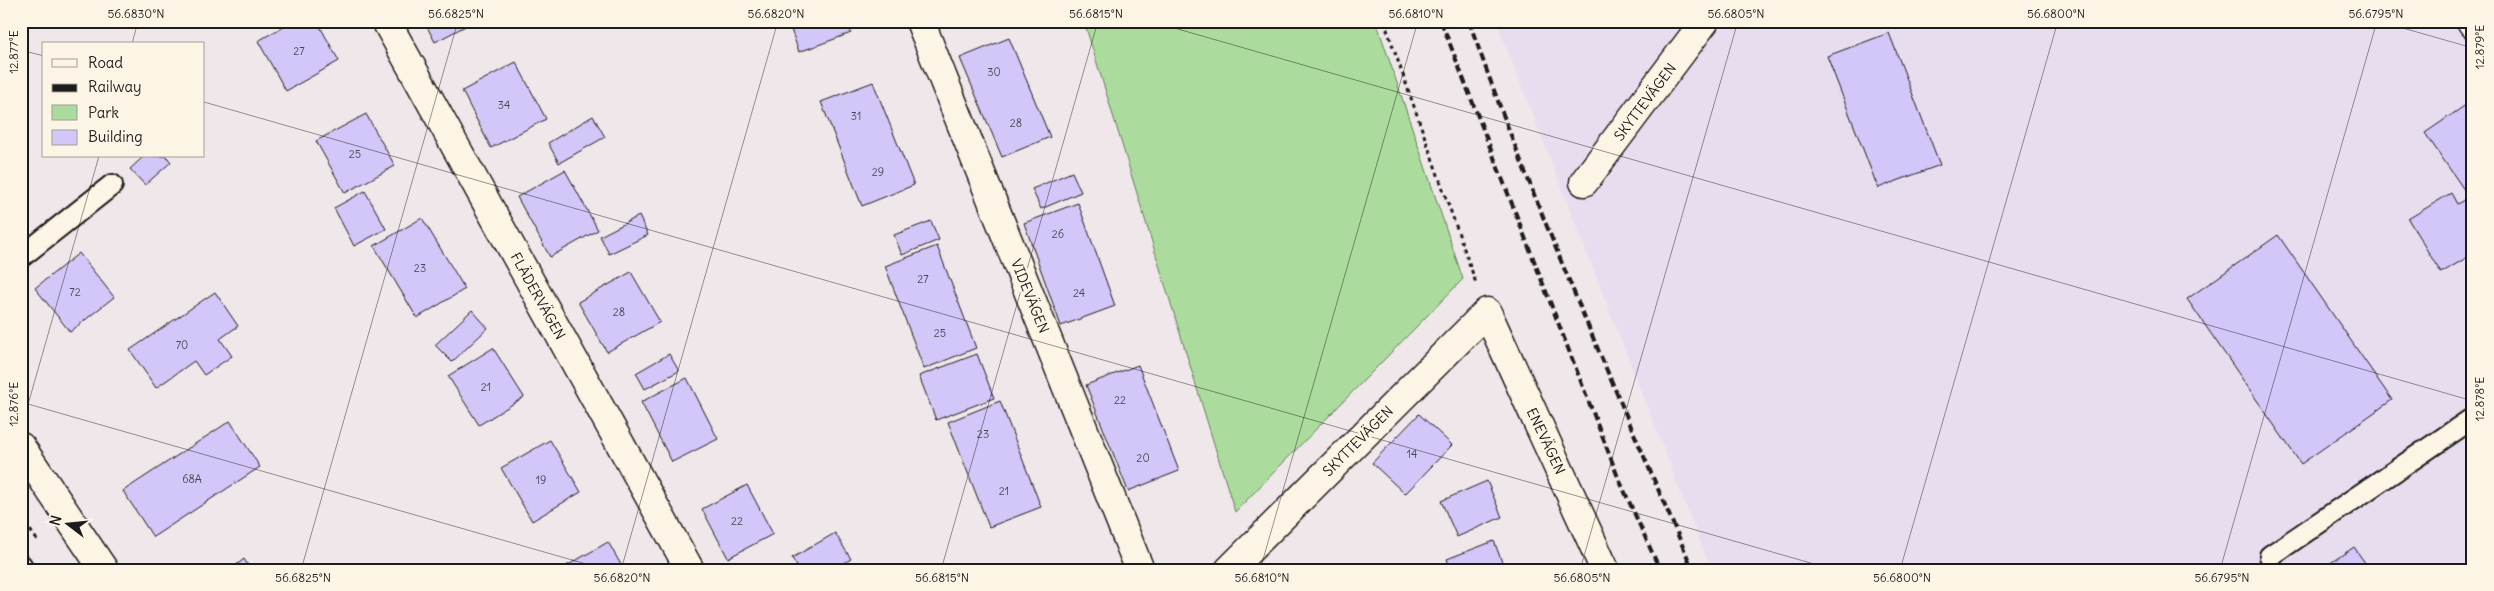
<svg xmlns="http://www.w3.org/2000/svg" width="2494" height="591" font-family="Delius,sans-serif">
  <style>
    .built { fill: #e7ddef }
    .green { fill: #acdc9d; stroke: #647c5c }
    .building { fill: #d3c6f8; stroke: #1c1c1c }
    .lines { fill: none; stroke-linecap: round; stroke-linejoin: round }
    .service-casing { stroke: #1c1c1c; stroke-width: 24 }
    .minor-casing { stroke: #1c1c1c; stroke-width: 31 }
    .tertiary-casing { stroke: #1c1c1c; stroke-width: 31 }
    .path { stroke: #1c1c1c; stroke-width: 3; stroke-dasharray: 4 4; stroke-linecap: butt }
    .service { stroke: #fcf5e5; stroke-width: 20 }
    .minor { stroke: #fcf5e5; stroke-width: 28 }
    .tertiary { stroke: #fcf5e5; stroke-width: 28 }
    .rail { stroke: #1c1c1c; stroke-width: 4; stroke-dasharray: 8 4; stroke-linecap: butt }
    .ticks { fill: none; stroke: #1c1c1c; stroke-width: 1; stroke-opacity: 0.45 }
    .labels { text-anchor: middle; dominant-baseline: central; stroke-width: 5; stroke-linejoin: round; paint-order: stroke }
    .number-label { font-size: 11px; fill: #4a4653 }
    .street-label { font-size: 14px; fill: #1c1c1c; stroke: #fcf5e5 }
    .neatline { fill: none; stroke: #1c1c1c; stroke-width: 2 }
    .ticks-label { font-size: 12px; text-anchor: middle; fill: #1c1c1c }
  </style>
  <rect width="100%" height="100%" fill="#f0e7eb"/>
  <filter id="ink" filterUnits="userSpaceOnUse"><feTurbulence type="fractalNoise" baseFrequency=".02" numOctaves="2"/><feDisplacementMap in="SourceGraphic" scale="10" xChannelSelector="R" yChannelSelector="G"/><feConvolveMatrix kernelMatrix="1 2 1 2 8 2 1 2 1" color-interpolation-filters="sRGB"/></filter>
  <g filter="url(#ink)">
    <path class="built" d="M1496,21H2473V570H1711Z"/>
    <path class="green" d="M1084,21H1376L1463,279L1235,512Z"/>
    <path class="building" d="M293,21H317L339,61L286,91L258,41Z
      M424,21H475L435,42Z
      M788,21H847L851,33L799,52Z
      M1889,33L1940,165L1878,188L1827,56Z
      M1009,38L1050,137L1002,157L960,58Z
      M516,62L546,119L491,148L462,91Z
      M873,82L914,185L862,206L821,102Z
      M2473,100V216L2466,220L2473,230V254L2441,273L2408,219L2451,193L2457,204L2469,197L2425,133Z
      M366,114L395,166L345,193L316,141Z
      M593,116L605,137L559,163L548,143Z
      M144,156H166L171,162L145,185L130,169Z
      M565,170L598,230L550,257L517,197Z
      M1072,172L1081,192L1041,209L1032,189Z
      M365,191L386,229L354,246L334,208Z
      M1078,203L1115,306L1061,326L1024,223Z
      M639,216L648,235L609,254L600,236Z
      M422,218L465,289L417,318L374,246Z
      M931,221L939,240L902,255L894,235Z
      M2278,235L2392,400L2301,464L2187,299Z
      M937,246L976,348L924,369L885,266Z
      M79,253L114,297L70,332L35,288Z
      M631,272L660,322L607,352L578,302Z
      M215,292L238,326L220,339L232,356L204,375L194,361L156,388L130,350Z
      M472,310L488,328L452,362L435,345Z
      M493,348L524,397L479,425L448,376Z
      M669,354L679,371L645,389L636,373Z
      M977,354L994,398L936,420L919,376Z
      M1138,365L1179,471L1128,491L1086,385Z
      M687,378L718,439L672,462L641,402Z
      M1000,401L1041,507L989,527L948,422Z
      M1419,414L1452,445L1405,494L1372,463Z
      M230,421L260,467L153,537L123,491Z
      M550,440L581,492L532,521L501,468Z
      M1487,481L1502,517L1457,537L1441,501Z
      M747,485L773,534L728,558L702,509Z
      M835,533L851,559L832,570H799L792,558Z
      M1494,541L1505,570H1451L1447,559Z
      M608,542L624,570H561V569Z
      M2354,547L2370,570H2320Z
      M244,559L251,570H230Z"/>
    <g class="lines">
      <defs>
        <path id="service" d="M21,257L112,185
          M2270,556L2473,418
          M21,565L24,570"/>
        <path id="minor" d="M386,21L690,570
          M920,21L1140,570
          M2471,21L2473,24
          M1584,182L1705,21
          M1229,570L1487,312L1605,570"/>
        <path id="tertiary" d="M21,447L104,570"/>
      </defs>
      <use href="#service" class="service-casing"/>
      <use href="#minor" class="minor-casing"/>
      <use href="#tertiary" class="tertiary-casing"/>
      <path class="path" d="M1384,21L1476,283
        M21,517L37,540"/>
      <use href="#service" class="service"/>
      <use href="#minor" class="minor"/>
      <use href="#tertiary" class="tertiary"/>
      <path class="rail" d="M1441,21L1618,477L1660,570
        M1469,21C1534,207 1615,389 1693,570"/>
    </g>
  </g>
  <path class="ticks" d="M1150,21L2473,401M2378,21L2473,48M132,44L138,21M21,50L44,56M204,102L1835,570M21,402L607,570M21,429L99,156M301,570L458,21M621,570L778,21M941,570L1098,21M1260,570L1418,21M1580,570L1738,21M1900,570L2058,21M2220,570L2377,21"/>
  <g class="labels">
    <g class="number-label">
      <text x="299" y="51">27</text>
      <text x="994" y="72">30</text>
      <text x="504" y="105">34</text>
      <text x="856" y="116">31</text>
      <text x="1016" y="123">28</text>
      <text x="355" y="154">25</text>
      <text x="878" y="172">29</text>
      <text x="1058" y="234">26</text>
      <text x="420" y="268">23</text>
      <text x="923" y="279">27</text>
      <text x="75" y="292">72</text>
      <text x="1079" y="293">24</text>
      <text x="619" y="312">28</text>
      <text x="940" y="333">25</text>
      <text x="182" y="345">70</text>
      <text x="486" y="387">21</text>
      <text x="1120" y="400">22</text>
      <text x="983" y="434">23</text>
      <text x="1412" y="454">14</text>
      <text x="1143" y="458">20</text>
      <text x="192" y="479">68A</text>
      <text x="541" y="480">19</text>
      <text x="1004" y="491">21</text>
      <text x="737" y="521">22</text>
    </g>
    <g class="street-label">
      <text transform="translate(1645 102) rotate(-53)">SKYTTEVÄGEN</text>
      <text transform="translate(538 296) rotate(61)">FLÄDERVÄGEN</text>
      <text transform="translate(1030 296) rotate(68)">VIDEVÄGEN</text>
      <text transform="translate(1358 441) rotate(-45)">SKYTTEVÄGEN</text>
      <text transform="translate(1546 441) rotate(65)">ENEVÄGEN</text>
    </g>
  </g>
  <rect width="2494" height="591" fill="none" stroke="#fcf5e5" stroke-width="55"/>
  <rect x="42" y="42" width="162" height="115" fill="#fcf5e5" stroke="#a29e95"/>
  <rect x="52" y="59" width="25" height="8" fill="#fcf5e5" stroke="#a29e95"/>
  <text x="88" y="68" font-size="15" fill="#1c1c1c">Road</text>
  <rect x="52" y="84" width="25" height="8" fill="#1c1c1c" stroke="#a29e95"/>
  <text x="88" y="92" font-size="15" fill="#1c1c1c">Railway</text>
  <rect x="52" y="105" width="25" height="15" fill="#acdc9d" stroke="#a29e95"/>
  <text x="88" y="118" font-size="15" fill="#1c1c1c">Park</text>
  <rect x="52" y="130" width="25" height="15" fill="#d3c6f8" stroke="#a29e95"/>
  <text x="88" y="142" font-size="15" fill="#1c1c1c">Building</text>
  <g transform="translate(68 524) rotate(286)" stroke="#fcf5e5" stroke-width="4" paint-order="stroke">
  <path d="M0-4L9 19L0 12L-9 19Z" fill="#1c1c1c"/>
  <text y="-8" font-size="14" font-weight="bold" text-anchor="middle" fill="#1c1c1c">N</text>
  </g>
  <rect x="28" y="28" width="2438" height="536" class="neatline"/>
  <g class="ticks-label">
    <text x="136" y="18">56.6830°N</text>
    <text x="456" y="18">56.6825°N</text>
    <text x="776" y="18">56.6820°N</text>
    <text x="1096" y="18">56.6815°N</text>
    <text x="1416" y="18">56.6810°N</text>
    <text x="1736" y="18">56.6805°N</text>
    <text x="2056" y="18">56.6800°N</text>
    <text x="2376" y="18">56.6795°N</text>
    <text transform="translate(2480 47) rotate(-90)" y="4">12.879°E</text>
    <text transform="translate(14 52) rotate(-90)" y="4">12.877°E</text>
    <text transform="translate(2480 399) rotate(-90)" y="4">12.878°E</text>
    <text transform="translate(14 404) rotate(-90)" y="4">12.876°E</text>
    <text x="303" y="582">56.6825°N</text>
    <text x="622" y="582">56.6820°N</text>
    <text x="942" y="582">56.6815°N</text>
    <text x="1262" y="582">56.6810°N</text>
    <text x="1582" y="582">56.6805°N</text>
    <text x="1902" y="582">56.6800°N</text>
    <text x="2222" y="582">56.6795°N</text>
  </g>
</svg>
